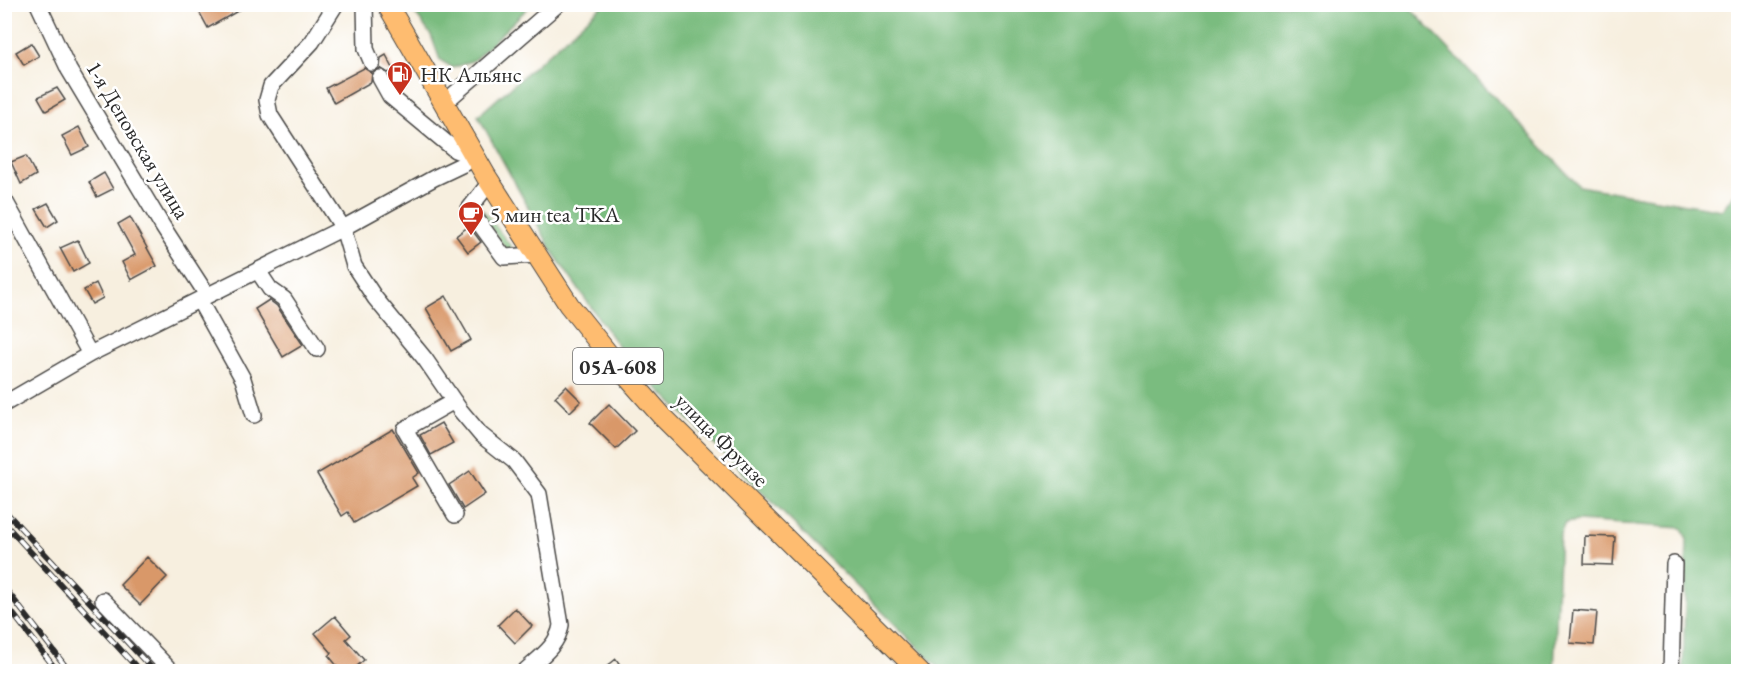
<svg xmlns="http://www.w3.org/2000/svg" width="1743" height="676" font-family="'EB Garamond',serif">
  <style>
    .green { fill: #99dd96; stroke: #628460; stroke-width: 1.5 }
    .forest { fill: #7abc7f; stroke: #527455; stroke-width: 1.5 }
    .building { fill: #d99869 }
    .lines { fill: none; stroke-linecap: round; stroke-linejoin: round }
    .minor-casing { stroke: #4a4846; stroke-width: 18 }
    .major-casing { stroke: #4a4846; stroke-width: 22 }
    .minor { stroke: #fff; stroke-width: 15 }
    .major { stroke: #febc70; stroke-width: 20 }
    .rail-casing { stroke: #2b2b2b; stroke-width: 6 }
    .rail { stroke: #fff; stroke-width: 4; stroke-dasharray: 11; stroke-linecap: butt }
    .labels { text-anchor: middle; dominant-baseline: central; stroke-width: 5; stroke-linejoin: round; paint-order: stroke }
    .shield { fill: #fff; stroke: #6b6b6b; stroke-width: 1.5 }
    .shield-label { font-size: 21px; font-weight: bold; fill: #2b2b2b }
    .poi-label { font-size: 22px; fill: #2b2b2b; stroke: #fff; text-anchor: start }
    .street-label { font-size: 22px; fill: #2b2b2b; stroke: #fff }
  </style>
  <rect width="100%" height="100%" fill="#fff"/>
  <filter id="ink" filterUnits="userSpaceOnUse"><feTurbulence type="fractalNoise" baseFrequency=".0167" numOctaves="2"/><feDisplacementMap in="SourceGraphic" scale="12" xChannelSelector="R" yChannelSelector="G"/><feConvolveMatrix kernelMatrix="1 2 1 2 8 2 1 2 1" color-interpolation-filters="sRGB"/></filter>
  <filter id="wash" filterUnits="userSpaceOnUse"><feTurbulence type="fractalNoise" baseFrequency=".008" numOctaves="4" result="noise"/><feDisplacementMap in="SourceGraphic" scale="24" xChannelSelector="R" yChannelSelector="G"/><feGaussianBlur stdDeviation="1.35" result="paint"/><feColorMatrix in="noise" values="0 0 0 0 0 0 0 0 0 0 0 0 0 0 0 0 0 1.4 0 .05"/><feComposite in="paint" operator="in"/></filter>
  <g filter="url(#wash)">
    <rect width="100%" height="100%" fill="#f7efdf"/>
    <path class="green" d="M483,210L514,251L509,252L483,216Z"/>
    <path class="forest" d="M409,5H531L474,60L453,68L440,60L431,35Z
      M603,5H1407L1579,186L1722,210L1738,188V671H1683L1687,540L1682,528L1578,521L1565,523L1560,534L1554,671H942L625,356L554,254L478,116Z"/>
    <g id="blocks">
      <path class="building" d="M195,4H250L208,28Z
        M31,43L39,56L24,65L16,52Z
        M386,55L394,70L388,73L380,68L381,58Z
        M364,68L372,73L371,82L334,103L326,88Z
        M57,88L65,100L46,111L38,97Z
        M79,127L89,147L72,155L62,136Z
        M26,156L36,175L21,184L11,162Z
        M104,173L113,189L97,197L89,182Z
        M48,203L58,220L47,227L36,209Z
        M130,217L157,266L131,280L122,262L135,255L118,224Z
        M469,226L481,242L468,252L456,236Z
        M78,240L89,263L73,272L60,248Z
        M96,283L103,298L92,304L84,290Z
        M446,296L471,340L451,351L426,308Z
        M269,300L277,306L303,345L283,357L255,309Z
        M566,386L581,401L570,412L555,397Z
        M609,404L635,431L616,449L590,423Z
        M441,423L453,443L431,455L420,435Z
        M393,429L419,473L412,478L417,486L354,523L348,512L342,516L317,474Z
        M470,471L485,494L463,509L449,485Z
        M1585,536L1615,537L1613,565L1584,564Z
        M147,557L167,577L140,605L120,585Z
        M515,608L532,626L515,643L498,625Z
        M1573,610L1597,612L1594,645L1570,643Z
        M335,616L351,635L346,639L364,660L350,672H342L329,656L332,653L315,633Z
        M616,659L625,672H600Z"/>
    </g>
  </g>
  <g filter="url(#ink)">
    <use href="#blocks" fill-opacity="0" stroke="#4a4846" stroke-width="1.5"/>
    <g class="lines">
      <defs>
        <path id="minor" d="M38,4L69,70L163,227L207,295
          M336,4L312,42L271,86L267,100L270,115L343,228L354,266L375,298L425,359L460,410L481,435L514,461L539,494L561,625C558,646 539,658 524,672
          M365,4L366,49L372,63
          M380,78L390,96L455,150L476,158
          M444,103L558,4
          M490,182L469,209L504,257L537,255
          M4,199L90,354
          M258,271L270,289L284,299L317,349
          M199,300L243,379L254,415
          M454,401L405,429L455,515
          M4,404L90,354L343,228L434,178L476,158
          M103,600L172,672
          M1671,672L1674,564"/>
        <path id="major" d="M387,4L486,176L569,305L617,365L661,415L920,672"/>
      </defs>
      <use href="#minor" class="minor-casing"/>
      <use href="#major" class="major-casing"/>
      <use href="#minor" class="minor"/>
      <use href="#major" class="major"/>
      <defs>
        <path id="rail" d="M4,510L155,672
          M4,523L141,672
          M4,587L70,672
          M4,602L58,672"/>
      </defs>
      <use href="#rail" class="rail-casing"/>
      <use href="#rail" class="rail"/>
    </g>
  </g>
  <defs>
    <symbol id="fuel-pin" viewBox="-11 -11 22 30"><path d="M0 17L-7.5 6A9.5 9.5 0 1 1 7.5 6Z" fill="#c8321e" stroke="#fff"/><path d="M-5.5-6h7V0h2V4h1.3V-2.5L3-4.5l.8-.8L6-3V5H2.5V1h-1V6h-7ZM-4.2-4.7v3.2H.2V-4.7Z" fill="#fff"/></symbol>
    <symbol id="cafe-pin" viewBox="-11 -11 22 30"><path d="M0 17L-7.5 6A9.5 9.5 0 1 1 7.5 6Z" fill="#c8321e" stroke="#fff"/><path d="M-5.5-4.5H6V0H3Q3 3.5 0 3.5H-2.5Q-5.5 3.5-5.5 0ZM3-3.2v2h1.7v-2ZM-6 4.5H4V6H-6Z" fill="#fff"/></symbol>
  </defs>
  <g fill-rule="evenodd">
    <use href="#fuel-pin" x="385" y="59" width="30" height="40"/>
    <use href="#cafe-pin" x="456" y="199" width="30" height="40"/>
  </g>
  <g class="labels">
    <rect class="shield" x="573" y="348" width="90" height="36" rx="4.5"/>
    <g class="shield-label">
      <text x="618" y="366">05А-608</text>
    </g>
    <g class="poi-label">
      <text x="420" y="74">НК Альянс</text>
      <text x="490" y="214">5 мин tea TKA</text>
    </g>
    <g class="street-label">
      <text transform="translate(138 140) rotate(59)">1-я Деповская улица</text>
      <text transform="translate(722 440) rotate(45)">улица Фрунзе</text>
    </g>
  </g>
  <rect width="1743" height="676" fill="none" stroke="#fff" stroke-width="24"/>
</svg>
